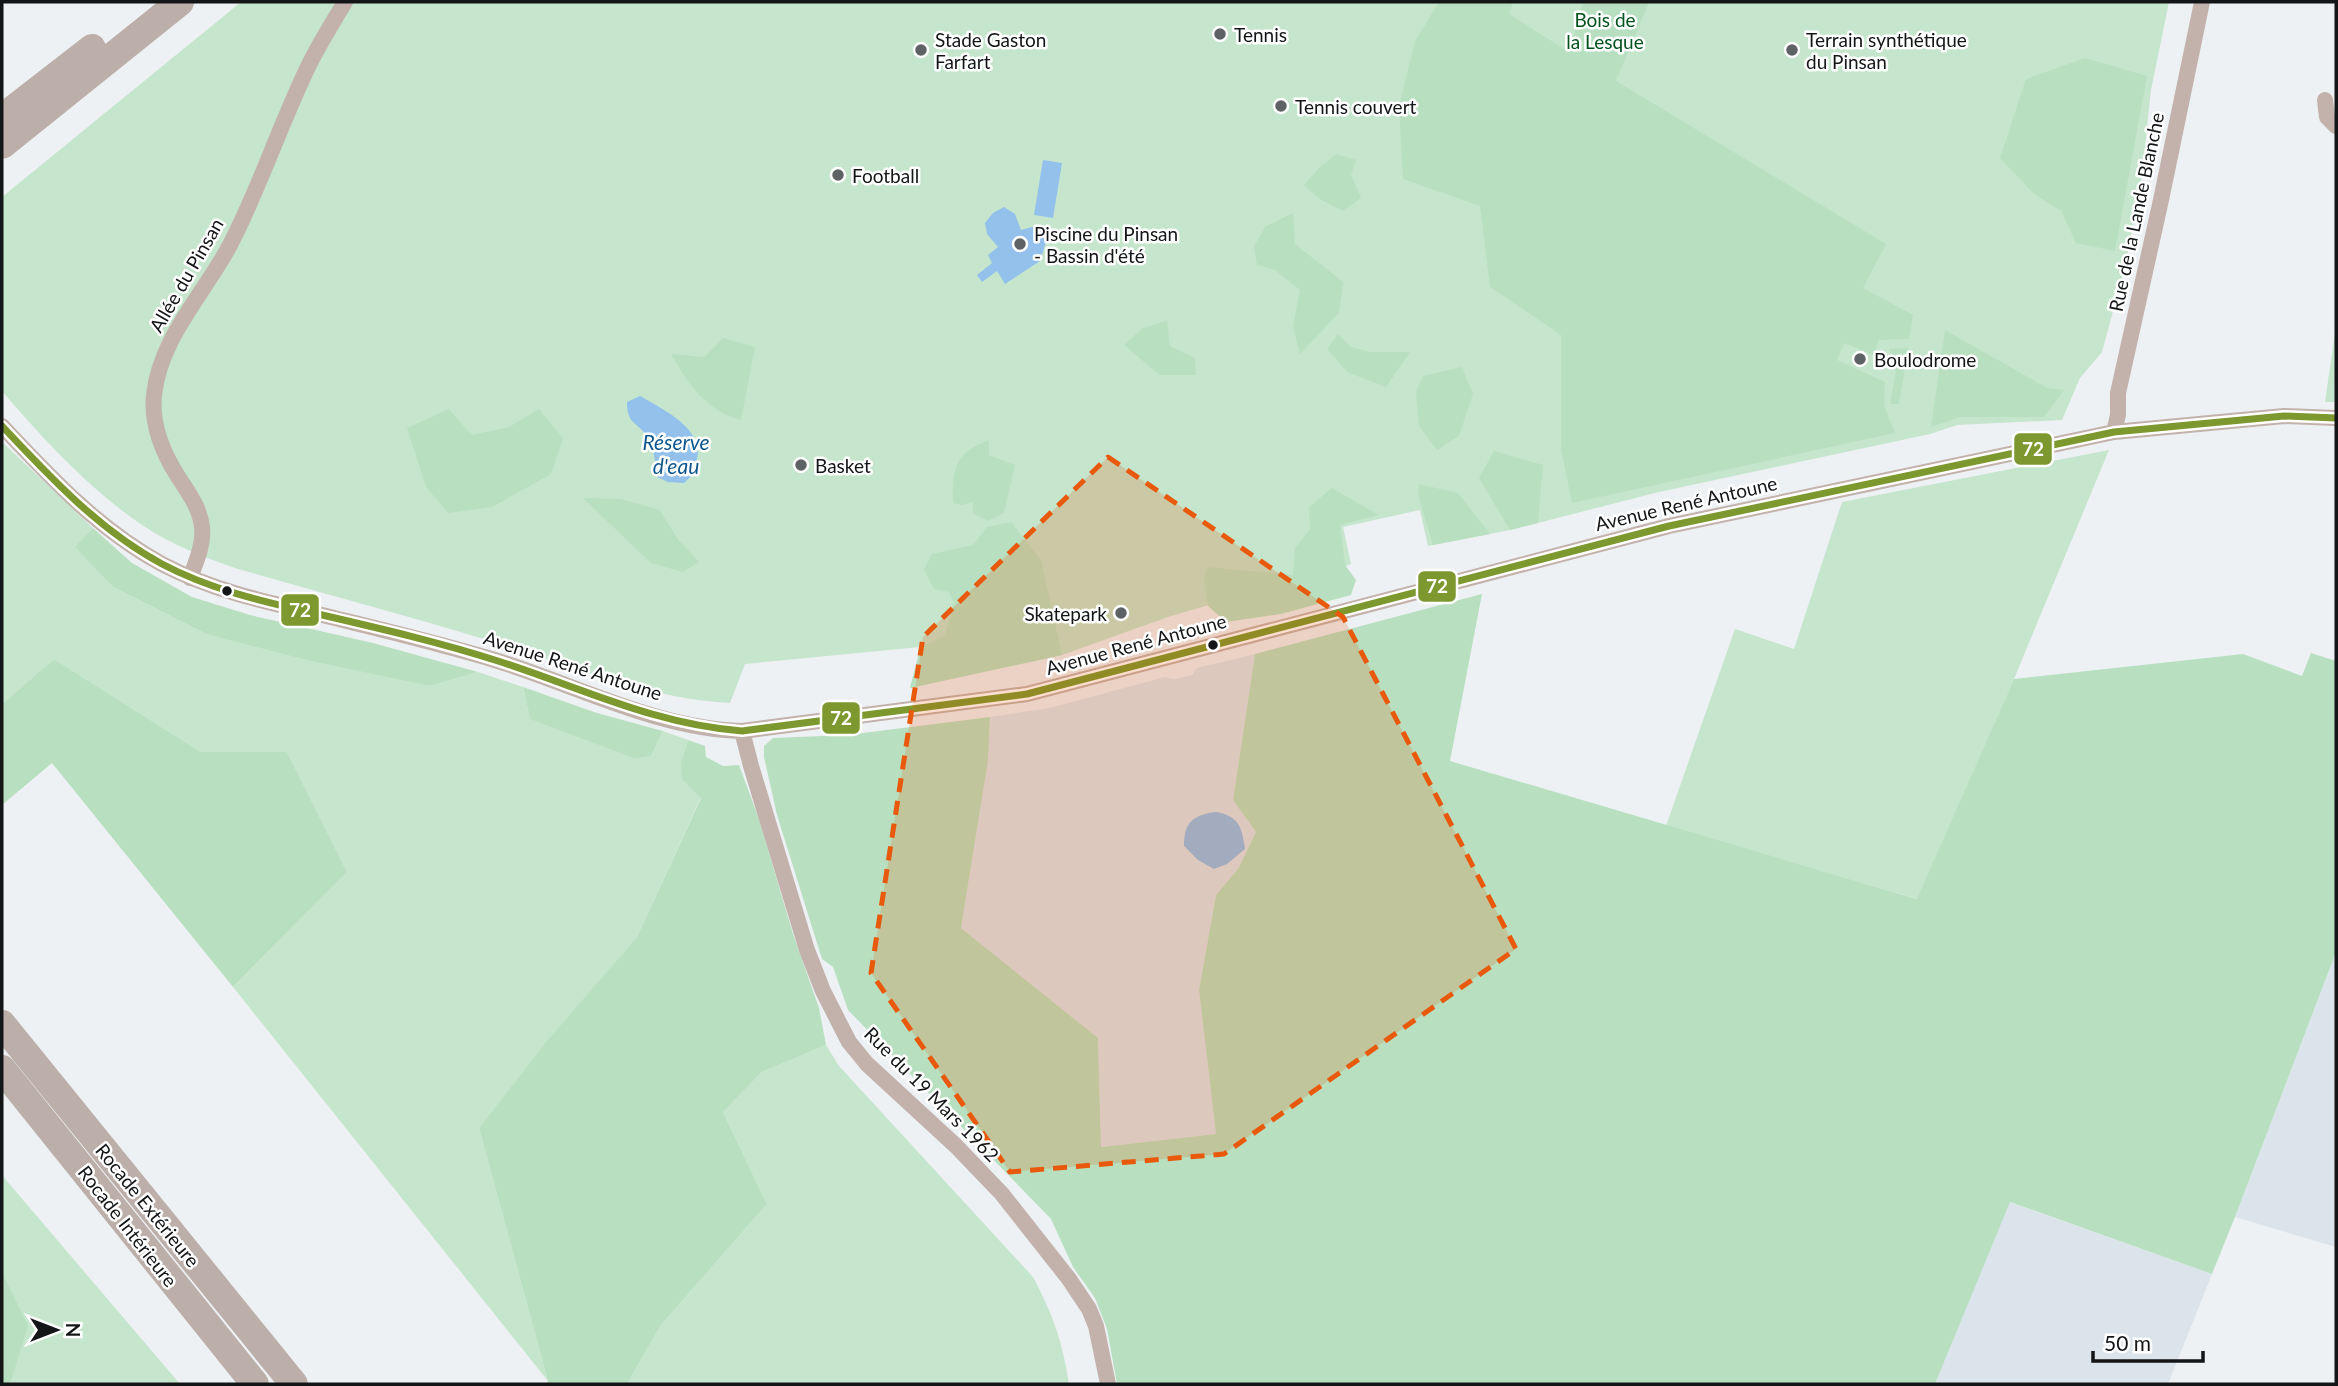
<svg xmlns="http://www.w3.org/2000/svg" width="2338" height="1386" font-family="Lato,sans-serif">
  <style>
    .built { fill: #dbe4eb }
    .green { fill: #c5e5cc }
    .forest { fill: #b8e0c0 }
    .water { fill: #93c1ec }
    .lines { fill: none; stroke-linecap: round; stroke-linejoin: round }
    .street { stroke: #c3b2ac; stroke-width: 16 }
    .highway { stroke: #bcaea8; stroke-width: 28 }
    .bus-1-casing { stroke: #fff; stroke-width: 12 }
    .bus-1 { stroke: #7c982e; stroke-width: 7 }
    .marked { fill: #e8590c; fill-opacity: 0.2; stroke: #e8590c; stroke-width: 5; stroke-dasharray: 14 9; stroke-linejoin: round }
    .poi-dot { fill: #5f6264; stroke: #fff; stroke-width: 2.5 }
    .bus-dot { fill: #131517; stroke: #fff; stroke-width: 2.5 }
    .labels { text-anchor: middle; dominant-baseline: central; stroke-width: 5; stroke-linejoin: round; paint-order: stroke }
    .park-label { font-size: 19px; fill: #00531b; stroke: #fff }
    .poi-label { font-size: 19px; fill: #131517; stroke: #fff; text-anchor: start }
    .street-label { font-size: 19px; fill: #131517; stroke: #fff }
    .water-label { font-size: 21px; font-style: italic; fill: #0e578e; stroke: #fff }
    .line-badge { stroke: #fff; stroke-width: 2.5 }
    .badge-label { font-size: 19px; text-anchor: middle; font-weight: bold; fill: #fff }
  </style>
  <rect width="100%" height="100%" fill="#edf1f4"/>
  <path class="built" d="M1255,654L1233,799L1256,832L1238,869L1216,895L1199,990L1216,1134L1101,1147L1098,1038L961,928L988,761L990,717L1050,708L1165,677L1174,679L1192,675L1197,668Z
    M2336,952V1247L2235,1217Z
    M2009,1202L2212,1274L2168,1384H1935Z"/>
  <path class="green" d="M241,2H2169L2151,90L2141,184L2125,267L2102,352L2080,378L2062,420L1957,425L1930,434L1659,492L1510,530L1428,546L1420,510L1343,527L1351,564L1305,582L1240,596L1168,617L1062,655L910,688L920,647L745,664L730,703C654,699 585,671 513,648C421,619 327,595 235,568C203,557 170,544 142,525C89,489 43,439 2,391V197Z
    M2336,326V402H2325Z
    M2,442L93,528L76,547L113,587L206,634L430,686L478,672L523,687L530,719L651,756L663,731L688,740L681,761L701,797L637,937L548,1041L479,1128L548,1381L233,987L347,872L287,752H201L54,659L2,704Z
    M2109,450L2014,679L1918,899L1666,826L1735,629L1794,649L1842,502Z
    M826,1045L839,1066L1033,1277C1054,1317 1062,1340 1069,1384H627L661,1325L767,1204L723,1112L762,1072Z
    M2,1175L6,1180L180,1384H2Z"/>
  <path class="forest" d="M1439,2H1513L1509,14L1569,52L1583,2H1649L1616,81L1886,244L1863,288L1913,315L1909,339L1879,340L1873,355L1844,343L1837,360L1885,382L1884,406L1895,433L1572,503L1561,449V335L1490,287L1480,206L1403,179L1399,106L1415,41Z
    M2085,58L2147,76L2115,251L2076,243L2061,211L2034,194L2000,158L2026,79Z
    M1336,154L1356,160L1351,175L1361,198L1343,211L1321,200L1304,185L1320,167Z
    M1293,213L1295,244L1343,282L1339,313L1300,354L1293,326L1300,290L1275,270L1257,265L1254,246L1265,227Z
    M1167,321L1170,346L1195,358L1196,375H1160L1124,345L1143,328Z
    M1945,330L2047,388L2064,390L2044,417H1960L1931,427Z
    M1338,334L1351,347L1371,352H1410L1386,387L1347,372L1327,349Z
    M723,338L755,347L741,420C706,411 688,384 671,354L704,357Z
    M1908,348L1899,404H1890L1896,371L1889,349Z
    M1462,367L1473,394L1459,436L1437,450L1419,426L1416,392L1423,376Z
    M449,409L472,435L509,427L539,409L563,438L551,474L492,507L448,513L426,487L407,428Z
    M989,440V455L1015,465L1004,513L988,521L973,513V502L962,505L953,503C953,468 954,453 989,440Z
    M1494,451L1543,465L1538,523L1510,530L1479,478Z
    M1418,484L1458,493L1490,534L1433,545L1419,498Z
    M1332,488L1379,515L1340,525L1345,565L1356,580L1351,595L1281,614L1226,622L1208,606L1204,579L1207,567L1293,575L1295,548L1310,529L1309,507Z
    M583,498L621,499L660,510L677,538L699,562L683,572L651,563Z
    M1011,522L1041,560L1062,655L910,688L921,647L945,636L954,602L949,592L934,589L924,570L932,554L973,545L987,527Z
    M93,528L132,563L192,597L250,615L373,643L478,672L430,686L307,660L206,634L113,587L75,547Z
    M1482,594L1450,761L1917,899L2014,679L2243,654L2302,676L2311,653L2336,661V952L2235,1217L2212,1274L2010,1202L1935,1384H1117L1107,1329L1095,1298L1073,1267L1051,1219L848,1010L833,967L822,959L777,815L764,757V746L773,738L847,735L990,717L988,761L961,928L1098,1038L1101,1147L1216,1134L1199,990L1216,895L1238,869L1256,832L1233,800L1255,654Z
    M54,659L201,752H287L347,872L233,987L52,763L2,805V704Z
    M523,687L597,713L663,731L651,756L634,758L530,719Z
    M688,740L705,746L706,757L723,766L739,765L759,819L793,934L819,1008L826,1045L762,1072L723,1112L767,1204L661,1325L627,1384H546L548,1381L479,1128L547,1041L637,937L701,798L682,779L681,761Z
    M2,1272L28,1326L10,1384H2Z"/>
  <path class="water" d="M1043,160L1062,163L1053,218L1034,215Z
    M1004,207L1015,214L1021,230L1032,227L1041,231L1046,242L1040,261L1005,284L997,271L982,282L977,275L992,263L988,255L998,247L987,234L985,223L993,213Z
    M640,396C662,409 704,428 697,459C695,471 693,475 684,483L668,482L657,477C655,463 655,450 648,438C638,421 627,426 627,402Z
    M1216,812C1239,816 1242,827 1245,849L1227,864L1214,869L1198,860L1184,846C1184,822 1193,815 1216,812Z"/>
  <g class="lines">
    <path class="street" d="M2325,100L2327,117L2336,126
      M2,426C50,477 99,530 162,564C211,590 265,602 318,614C379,629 439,643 498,661C578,686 658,729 742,731L1027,694L1669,526L2114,432L2284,416L2336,418
      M2114,432L2118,415V393L2161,200L2202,2
      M190,578C196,562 204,544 202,527C200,507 187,491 177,475C162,451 151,424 154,395C160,338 204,294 230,245C259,189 279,128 306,71C317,47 332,24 345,2
      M742,731L751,766L807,950L823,991L849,1042L867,1064L956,1146L1002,1194L1069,1279L1089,1309L1096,1326L1108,1384"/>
    <path class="highway" d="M2,118L92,48
      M2,145L180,2
      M2,1024L294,1384
      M2,1069L255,1384"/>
    <defs>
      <path id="bus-1" d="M2,426C50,477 99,530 162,564C211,590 265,602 318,614C378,628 439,642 498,661C582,688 653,724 742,731L1027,694L1669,526L2114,432L2284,416L2336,418"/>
    </defs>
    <use href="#bus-1" class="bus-1-casing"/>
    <use href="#bus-1" class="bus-1"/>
  </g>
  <path class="marked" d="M1108,457L1343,617L1516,949L1224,1154L1010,1172L871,973L923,637Z"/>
  <g class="poi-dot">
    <circle cx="1220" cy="34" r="7"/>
    <circle cx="921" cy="50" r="7"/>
    <circle cx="1792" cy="50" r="7"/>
    <circle cx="1281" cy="106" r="7"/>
    <circle cx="838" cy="175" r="7"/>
    <circle cx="1020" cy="244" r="7"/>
    <circle cx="1860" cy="359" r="7"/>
    <circle cx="801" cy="465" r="7"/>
    <circle cx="1121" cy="613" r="7"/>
  </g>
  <g class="bus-dot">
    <circle cx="227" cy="591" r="6"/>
    <circle cx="1213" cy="645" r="6"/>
  </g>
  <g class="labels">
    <g class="park-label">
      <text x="1605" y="19">Bois de<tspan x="1605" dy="22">la Lesque</tspan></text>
    </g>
    <g class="poi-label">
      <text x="1234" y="34">Tennis</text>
      <text x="935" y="39">Stade Gaston<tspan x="935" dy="22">Farfart</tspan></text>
      <text x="1806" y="39">Terrain synthétique<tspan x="1806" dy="22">du Pinsan</tspan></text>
      <text x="1295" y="106">Tennis couvert</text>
      <text x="852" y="175">Football</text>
      <text x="1034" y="233">Piscine du Pinsan<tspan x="1034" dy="22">- Bassin d'été</tspan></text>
      <text x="1874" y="359">Boulodrome</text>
      <text x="815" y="465">Basket</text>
      <text x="1107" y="613" text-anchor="end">Skatepark</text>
    </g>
    <g class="street-label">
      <text transform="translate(2136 212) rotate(-78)">Rue de la Lande Blanche</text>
      <text transform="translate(186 275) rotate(-60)">Allée du Pinsan</text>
      <text transform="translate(1686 503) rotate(-13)">Avenue René Antoune</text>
      <text transform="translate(1136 644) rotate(-15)">Avenue René Antoune</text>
      <text transform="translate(573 665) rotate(18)">Avenue René Antoune</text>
      <text transform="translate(932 1094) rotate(45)">Rue du 19 Mars 1962</text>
      <text transform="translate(148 1205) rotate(51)">Rocade Extérieure</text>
      <text transform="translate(128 1226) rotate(52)">Rocade Intérieure</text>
    </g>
    <g class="water-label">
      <text x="676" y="441">Réserve<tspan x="676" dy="24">d'eau</tspan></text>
    </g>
  </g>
  <g class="line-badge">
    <rect x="2013" y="432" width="40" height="34" rx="7" fill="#7c982e"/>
    <rect x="1417" y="570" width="40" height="33" rx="7" fill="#7c982e"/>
    <rect x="280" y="593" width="40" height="34" rx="7" fill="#7c982e"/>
    <rect x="821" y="701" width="40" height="34" rx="7" fill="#7c982e"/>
  </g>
  <g class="badge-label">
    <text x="2033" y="456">72</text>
    <text x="1437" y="593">72</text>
    <text x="300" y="617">72</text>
    <text x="841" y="725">72</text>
  </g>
  <rect width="2338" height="1386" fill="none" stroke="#131517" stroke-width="7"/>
  <g transform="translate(56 1330) rotate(90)" stroke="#ffffff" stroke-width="5" paint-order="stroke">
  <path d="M0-5L12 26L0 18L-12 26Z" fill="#131517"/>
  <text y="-10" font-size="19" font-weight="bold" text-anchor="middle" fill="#131517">N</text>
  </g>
  <path d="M2093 1351v10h110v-10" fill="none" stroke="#131517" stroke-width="3.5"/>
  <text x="2104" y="1351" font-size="21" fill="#131517" stroke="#ffffff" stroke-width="5" paint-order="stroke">50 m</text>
</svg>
